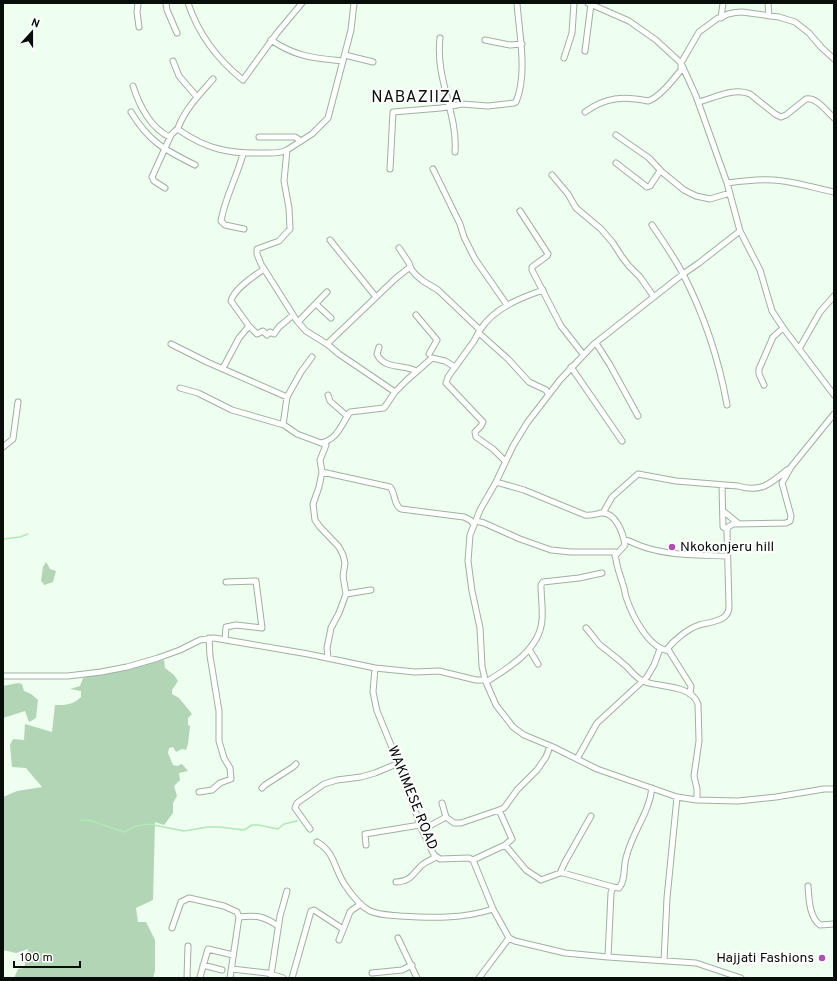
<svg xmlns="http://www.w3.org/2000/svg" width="837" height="981" font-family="Overpass,sans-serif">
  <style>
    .green { fill: #b2d5b5 }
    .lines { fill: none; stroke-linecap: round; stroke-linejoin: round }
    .stream { stroke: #afe9b4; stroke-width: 1.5 }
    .minor-casing { stroke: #9eb2a0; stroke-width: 7 }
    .minor { stroke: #fff; stroke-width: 5 }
    .poi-dot { fill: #b24eb3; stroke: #fff; stroke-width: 1.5 }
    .labels { text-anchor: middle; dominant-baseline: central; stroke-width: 4; stroke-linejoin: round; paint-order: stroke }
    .poi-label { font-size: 14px; fill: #070d08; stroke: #fff; text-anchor: start }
    .street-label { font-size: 14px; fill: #070d08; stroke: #fff }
    .quarter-label { font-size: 16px; letter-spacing: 1px; fill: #070d08; stroke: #fff }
  </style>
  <rect width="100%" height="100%" fill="#eefeef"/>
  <path class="green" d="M46,562L50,569L56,571L53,582L44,585L43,583L41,581L43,567Z
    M164,660L165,668L174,675L178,681L172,690V694L179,698L192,714L188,718V725L190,726L188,744L186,750L182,749L176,752L173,747L169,748L168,753L173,765L177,766L182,764L188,771L179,773L180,780L174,786L177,796L173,803V813L164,825L155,822L153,900L136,908L138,922H146L155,940V971L153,978H14L18,969L24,968L28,949L16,953L3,950V797L17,791L42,787L26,768L12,767L10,745L13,739L24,740L25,724L52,732L55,705C66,705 73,705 81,697V691L70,689L80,686L83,678Z
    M18,683L22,684L24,691L31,694L38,700L36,718L29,722L25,711L3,718V686Z"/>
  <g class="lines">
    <path class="stream" d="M3,539L20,537L28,534
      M81,820L92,821L124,832L136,826L148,824L184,831L208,827H219L244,830L252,825H258L278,829L284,824L297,821"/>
    <defs>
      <path id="minor" d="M138,3L137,12L139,27
        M166,3L167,10L177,33
        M188,3C198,33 218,60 243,80L277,33L302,3
        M588,3L629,21L656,40L681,63L696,96L727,183L740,231L760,270L772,311L784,329L834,395
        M768,3L769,16
        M721,18L723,3
        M440,38C435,79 458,114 455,152
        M271,40C296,57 314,58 343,61
        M485,40L510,45L522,44
        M585,51L591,4
        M345,55L373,62
        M564,58L572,33L574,3
        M173,61L179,76L197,97
        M213,79C200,94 185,109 178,128L179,130C206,149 230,154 262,153C270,153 280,154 287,150L312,134L328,118L351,30L354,3
        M133,86C139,105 151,129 170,137
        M699,102C714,98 734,87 750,94L775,114L781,117L786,115L806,99C817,97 827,112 834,118
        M131,112C149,142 165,150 195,165
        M585,112C606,97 623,96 648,101C659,98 674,79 681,70V63L699,32L718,18C723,18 723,16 728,14C732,13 737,12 742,12L779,17L795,22L809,33L821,47L834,59
        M616,135L649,158L662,172L684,190L696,196L710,199L730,193
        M259,137H295L301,141
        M287,150L284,181L289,208L290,229L279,241L257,249V254L261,264L297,321L306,331L327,344L339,354L395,392
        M243,154C237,177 225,197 221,221L225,225L244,229
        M616,163L647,187L650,186L660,171
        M390,169L393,112L441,108L462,104L488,106L514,103L516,102C528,73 519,33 517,3
        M433,169L460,224L464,237L475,259L507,305
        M552,175L568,194L576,208L601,229L613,243L622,257L629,266L640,277L654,297
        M727,183C742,181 758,179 773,180C794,181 814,188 834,192
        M165,188L154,181L152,177L171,135L176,130H179
        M520,211L548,254L547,256L532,267V270L561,326L583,354
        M652,225C663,241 674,257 683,274C704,315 719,360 727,405
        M740,231L699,263L683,274L594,344L560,380L527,423L513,446L496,482L480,510L470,535L468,561L472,591L480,628L482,666L485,680L496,705L513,727L524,735L553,747L597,769L677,797L697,800L738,801L776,797L824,789H834
        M330,240L376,297
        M399,248L409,263L411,269L416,275L423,281L438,290L480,330C494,308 520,298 543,290
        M264,269C254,276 234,289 231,301L249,326L257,334L263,331L267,335L270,332L274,334L279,327L293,315
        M316,304L331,318
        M416,315L437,340L429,354
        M298,322L327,292
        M480,330L474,341L448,377L446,383L483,422L481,426L475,432L476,437L493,449L505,461
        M479,333L508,359L529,382L546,390L548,394
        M596,343L610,365L638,416
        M171,344L207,362L287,397
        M327,344L395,279L410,267
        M379,347L377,354C384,370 404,364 416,371
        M799,349L820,312L834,296
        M571,367L622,441
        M223,368L239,338L249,326
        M764,385L759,374V369L773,337L783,328
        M180,388L198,393L232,410L284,425L297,434L321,443
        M328,395L330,401L347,416
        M283,425L287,397L301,372L312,357
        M3,447L13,439L18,402
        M322,472L390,487C396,494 393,504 401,509L464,517L470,520L474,524
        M496,482L524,490L585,515C591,516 596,514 601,513C616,512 623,533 625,545L615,556
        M722,486L723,527L727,529
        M723,511L739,524
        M603,513L612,497L638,474L676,481L738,486C761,493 770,484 787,470
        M476,521L484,523L520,539L551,550L571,552H615C616,567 620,574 624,588C625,591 625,594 626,597C632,615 648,648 669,651
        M624,539C630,541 635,544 641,546C668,556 699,555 727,556
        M346,594L371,590
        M586,628C591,633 595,640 600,645C609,652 618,659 627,667C632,672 636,678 643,681C659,688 691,684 698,704L699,741L694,776L697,789V800
        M225,640L226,627L236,625L262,628L256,581L226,582
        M529,649L538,664
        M328,658L327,648L331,628L339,613L346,594L343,576L345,563L343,555L339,547L320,527L315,520L313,504L319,487L322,472L320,460L326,445L321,443C338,439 341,425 350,412L384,408L395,392L407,380L432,358L445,361L455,367
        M375,668L373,692L377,711L398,762L422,830L434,855L440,859L469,858L473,860L493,909L509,938L515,941L565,953L608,957L696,963L741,978
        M3,676H68L101,672L127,667L158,658L180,650L200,640L214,638L308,654L375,668L415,672L439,671L476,680H485
        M486,682C509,668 540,649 542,620C543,609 541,597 541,585L543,582L579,578L602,573
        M690,694L691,686L669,651L668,648C675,639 688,629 699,625C707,623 716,622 723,618C727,615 729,611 729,607L727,531L728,527L733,524L786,523L790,521L791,516L782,483L791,467L834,414
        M577,759L597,723L647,677L654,665L660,649
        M262,788L265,785L293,767L296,764
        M199,792L212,790L220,783L231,779L230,768L224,758L219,741V711L210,656L209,638
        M442,803L446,817L454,823H461L499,810
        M310,829L295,808L297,803L324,784L337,780L361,777L375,773L399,763
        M422,830L446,817
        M317,842C335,852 334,869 345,885C351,894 360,906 370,911C378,915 390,915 400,916C431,918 463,919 493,909
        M366,845L365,834L420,825
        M505,845L526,870L541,880L560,873H563L613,887L611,893L608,957
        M473,860L505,845L512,839L499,810L504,808L517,790L537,770L546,757L550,746
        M560,873L565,862L591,816
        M396,882C412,881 412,874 422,865C426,862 431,860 436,857
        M808,886C809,898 809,917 820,925L834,924
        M613,887L619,888C626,880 623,868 626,858C632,832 649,814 652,788
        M239,917C256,915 264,916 278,926
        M172,928L181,902L189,898L224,906L237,912L239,917L230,978
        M398,938L417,978
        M339,940L350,912L352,910L361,904
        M664,961L667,898L677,797
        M203,965L222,970
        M232,969L267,973L283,978
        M372,973L402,970L412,965
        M271,975L280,916L287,891
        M200,977L208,949L233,955
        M187,978L188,946
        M292,978L311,911L314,910L343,929
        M479,978L509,938"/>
    </defs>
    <use href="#minor" class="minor-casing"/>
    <use href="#minor" class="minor"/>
  </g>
  <g class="poi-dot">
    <circle cx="672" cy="547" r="4"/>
    <circle cx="822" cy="958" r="4"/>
  </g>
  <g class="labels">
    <g class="poi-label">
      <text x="680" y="547">Nkokonjeru hill</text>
      <text x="814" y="958" text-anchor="end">Hajjati Fashions</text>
    </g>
    <g class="street-label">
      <text transform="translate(412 798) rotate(68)">WAKIMESE ROAD</text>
    </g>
    <g class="quarter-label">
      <text x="417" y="98">NABAZIIZA</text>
    </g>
  </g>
  <rect width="837" height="981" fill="none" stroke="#070d08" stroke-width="8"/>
  <g transform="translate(32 32) rotate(21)" stroke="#ffffff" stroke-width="3" paint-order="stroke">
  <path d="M0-3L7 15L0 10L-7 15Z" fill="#070d08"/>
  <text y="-6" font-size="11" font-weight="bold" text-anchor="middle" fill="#070d08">N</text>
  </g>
  <path d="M14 961v6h66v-6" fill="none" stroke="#070d08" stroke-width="2"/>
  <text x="20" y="961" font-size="12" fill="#070d08" stroke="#ffffff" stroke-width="3" paint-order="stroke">100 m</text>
</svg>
